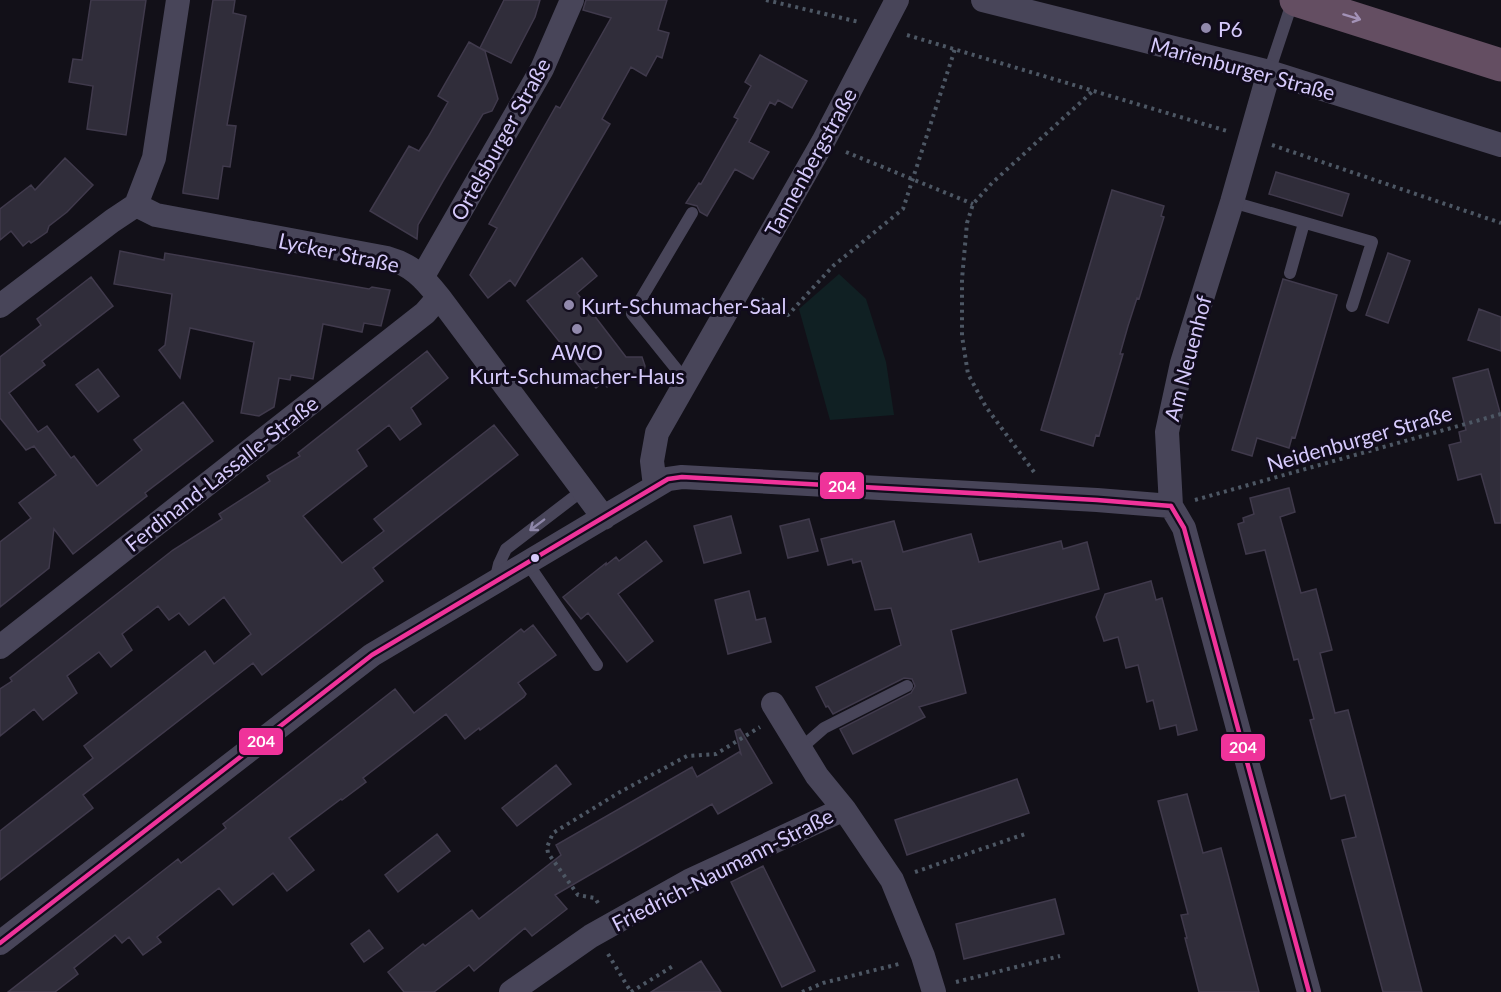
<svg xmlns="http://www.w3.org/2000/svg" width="1501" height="992" font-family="Lato,sans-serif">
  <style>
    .green { fill: #102023 }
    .building { fill: #302d3a; stroke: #403a4c; stroke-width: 1.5 }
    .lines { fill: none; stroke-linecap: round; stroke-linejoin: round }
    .path { stroke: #4d5764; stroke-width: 4; stroke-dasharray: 3 4.5; stroke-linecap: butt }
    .service { stroke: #484559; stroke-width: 12 }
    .minor { stroke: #484559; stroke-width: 24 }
    .motorway { stroke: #644e62; stroke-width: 33 }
    .bus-1-casing { stroke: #110c1c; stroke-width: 9 }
    .bus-1 { stroke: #ef339a; stroke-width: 4.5 }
    .oneway { stroke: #a392b7 }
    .oneway2 { stroke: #8f88aa }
    .poi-dot { fill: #9189ac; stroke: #110c1c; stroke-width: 2 }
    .bus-dot { fill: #d6cafc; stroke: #110c1c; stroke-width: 2 }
    .labels { text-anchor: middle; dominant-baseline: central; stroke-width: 6; stroke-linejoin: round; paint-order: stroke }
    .poi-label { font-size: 21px; fill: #d6cafc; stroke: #110c1c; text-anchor: start }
    .street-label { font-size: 21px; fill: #d6cafc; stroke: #110c1c }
    .line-badge { stroke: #110c1c; stroke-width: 2 }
    .badge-label { font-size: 16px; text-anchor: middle; font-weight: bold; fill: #fff }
  </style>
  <rect width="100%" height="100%" fill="#121018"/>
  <path class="green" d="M839,274L866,299L886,362L894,415L830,420L799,309Z"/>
  <path class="building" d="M91,0H146L126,135L87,129L93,86L69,82L73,59L82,60Z
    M213,0H235L233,13L246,16L227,125L236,126L230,167L223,166L218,199L183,193V191Z
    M504,0H540L535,17L511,63L480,48Z
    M586,0H667L658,30L669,33L662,58L657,56L646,76L631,67L602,119L610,124L515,286L510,280L488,298L470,275L497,228L489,224L556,106L560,108L611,18L583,10Z
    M469,42L485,51L498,99L492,111L483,114L443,181L418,225L417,239L370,211L409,146L419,151L428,137L448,102L438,96Z
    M760,55L807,81L792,108L778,100L775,105L770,102L749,142L769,152L753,179L735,169L707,216L700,212L697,206L686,203L699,183L701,184L738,119L734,117L751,86L745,82Z
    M65,158L93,185L67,212L49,226L47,232L31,243L29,241L23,246L11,231L0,240V209L31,185L35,190Z
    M1276,172L1349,194L1342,216L1269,194Z
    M1112,190L1164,206L1161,216L1164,217L1139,299L1137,298L1128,326L1120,354H1123L1099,436L1096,435L1093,446L1041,430Z
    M120,251L164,260L165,253L369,289L372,287L390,290L381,326L364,323L362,332L323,324L313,379L291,375L290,380L279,378L274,407L259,416L241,413L254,342L190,328L180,378L159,350L165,345L172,294L114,284Z
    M1388,253L1410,261L1388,323L1366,315Z
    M582,258L597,276L577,293L626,357H642L645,366L642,381L624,372L607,387L603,382L596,388L527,301Z
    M91,277L113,306L42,361L45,365L9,393L38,432L47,426L71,458L74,456L97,486L142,450L134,440L183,402L213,441L145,493L147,496L73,554L54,529L49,568L0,607V542L31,518L19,503L56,475L34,446L26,450L0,418V357L41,325L37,319Z
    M1283,279L1337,295L1295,438L1292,437L1289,448L1257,438L1252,456L1232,450Z
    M1479,309L1501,317V351L1468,340Z
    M427,351L448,378L411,408L421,424L400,440L389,425L357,450L367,466L303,516L342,563L384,531L374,519L494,425L518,455L373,568L383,581L262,675L253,663L83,795L93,808L0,880V831L93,758L84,746L205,651L214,664L251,634L224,597L189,625L179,613L169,620L158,606L122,634L132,650L111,667L99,652L67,676L77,693L43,720L34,709L0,736V689L12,681L10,678L173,550L222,519L219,514L270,481L267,476L300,456L298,453Z
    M98,369L119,396L98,412L76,385Z
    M1488,369L1501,416V523H1495L1481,474L1458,480L1449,445L1461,442L1459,432L1466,430L1453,378Z
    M1289,488L1295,512L1280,517L1301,593L1316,589L1332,650L1320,653L1335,713L1348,710L1422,992H1383L1342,840L1356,837L1345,795L1331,799L1310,720L1314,719L1298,659L1294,660L1265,550L1246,554L1238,524L1244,522L1243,518L1254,514L1250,498Z
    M731,516L741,553L704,563L694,526Z
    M809,519L818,551L788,558L780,526Z
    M894,521L903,552L971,534L979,562L1061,541L1063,549L1087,542L1099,589L951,630L966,693L919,707L925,717L853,754L840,729L911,693L915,686L912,679L904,678L833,714L828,706L826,707L816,687L901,645L891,608L875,610L861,561L853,563L852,559L828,565L821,539Z
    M646,541L662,561L618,594L653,641L627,662L588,613L581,619L563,597L606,563V565L616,557L619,561Z
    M1151,581L1156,600L1162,598L1197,730L1178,735L1176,725L1160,729L1153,700L1147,702L1138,665L1126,668L1118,637L1104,641L1096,617L1105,594Z
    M749,591L756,620L765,618L771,642L728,654L715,600Z
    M533,625L556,655L518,683L526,694L524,697L480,730L479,728L465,739L446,714L363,778L366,782L342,800L341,799L289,838L314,870L287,891L273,873L233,905L219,888L157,937L161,942L143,955L129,937L122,943L115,935L74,968L78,974L55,992H8L178,859L181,863L226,828L223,824L395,689L414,713L521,629L524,632Z
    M740,729L772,783L718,814L712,804L555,895L567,909L532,936L525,928L474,971L469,965L434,992H404L388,972L423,944L425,946L472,910L479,919L561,855L556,845L692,767L697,777L739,752L741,754L735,731Z
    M556,765L571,784L517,826L502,808Z
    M1017,779L1029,813L907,855L895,820Z
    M1187,794L1203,853L1221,848L1259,992H1199L1185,938H1187L1181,915L1188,914L1158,801Z
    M437,834L450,851L398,892L385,875Z
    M763,866L815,971L782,987L731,882Z
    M1055,899L1064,934L964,959L956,924Z
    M369,930L383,948L364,962L351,944Z
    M701,961L721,992H651Z"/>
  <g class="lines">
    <path class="path" d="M766,0L859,22
      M907,35L1227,131
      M1272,145L1501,223
      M846,152L973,204
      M761,299L788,315L833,266L903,209L955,49
      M1034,472L986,407L968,374L962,336V279L967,223L973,204L992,183L1093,91
      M1195,500L1501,414
      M915,872L1025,834
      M598,903L595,898L578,895L548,853L547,847L553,833L620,792L687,756L716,754L760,727
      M608,954L631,992
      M956,982L1060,956
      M631,992L673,966
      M802,992L823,983L899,964"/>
    <path class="service" d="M1269,72L1293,0
      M1232,202L1372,242L1352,306
      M1290,273L1304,223
      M686,381L632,314L692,213
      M528,564L597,665
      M495,581L499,564L506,549L583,490
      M800,749L824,728L907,686"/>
    <path class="minor" d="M983,0L1269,72L1501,145
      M1269,72L1232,202L1182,363L1167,432L1171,506L1184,528L1309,992
      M136,205L156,215L387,258C412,265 423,277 439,297L604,518
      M423,276L542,69L572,0
      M0,306L112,221L136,205L154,158L178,0
      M655,486L652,461L657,433L823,142L897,0
      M0,647L425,313L439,297
      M773,704L817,776L844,809L892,880L923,956L934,992
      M0,943L372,655L668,479L682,477L1097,500L1171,506
      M511,992L591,936L689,881L844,809"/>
    <path class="motorway" d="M1296,0L1501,65"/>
    <defs>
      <path id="bus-1" d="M1171,506L1184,528L1309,992
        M0,943L372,655L668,479L682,477L1097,500L1171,506"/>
    </defs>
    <use href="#bus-1" class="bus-1-casing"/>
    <use href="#bus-1" class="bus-1"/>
  </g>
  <defs><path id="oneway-shaft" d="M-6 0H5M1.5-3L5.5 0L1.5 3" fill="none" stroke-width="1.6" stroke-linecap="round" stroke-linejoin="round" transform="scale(1.5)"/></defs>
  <use class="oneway" href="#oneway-shaft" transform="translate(1352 17) rotate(17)"/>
  <use class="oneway2" href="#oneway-shaft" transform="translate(537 525) rotate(143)"/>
  <g class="poi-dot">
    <circle cx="1206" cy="28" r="6"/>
    <circle cx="569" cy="305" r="6"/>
    <circle cx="577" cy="329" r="6"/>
  </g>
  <circle class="bus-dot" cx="535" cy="558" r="5"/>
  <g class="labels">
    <g class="poi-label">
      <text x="1218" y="28">P6</text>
      <text x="581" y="305">Kurt-Schumacher-Saal</text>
      <text x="577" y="351" text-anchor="middle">AWO<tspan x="577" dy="24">Kurt-Schumacher-Haus</tspan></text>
    </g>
    <g class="street-label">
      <text transform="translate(1243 68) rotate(15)">Marienburger Straße</text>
      <text transform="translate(500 139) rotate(-61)">Ortelsburger Straße</text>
      <text transform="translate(810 162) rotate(-61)">Tannenbergstraße</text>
      <text transform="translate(339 252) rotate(12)">Lycker Straße</text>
      <text transform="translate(1187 358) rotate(-75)">Am Neuenhof</text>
      <text transform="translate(1359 438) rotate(-16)">Neidenburger Straße</text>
      <text transform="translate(221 473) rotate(-38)">Ferdinand-Lassalle-Straße</text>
      <text transform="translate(722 869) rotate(-27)">Friedrich-Naumann-Straße</text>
    </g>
  </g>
  <g class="line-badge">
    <rect x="819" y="471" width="46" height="29" rx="6" fill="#ef339a"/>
    <rect x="238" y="727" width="46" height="29" rx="6" fill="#ef339a"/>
    <rect x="1220" y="733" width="46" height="29" rx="6" fill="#ef339a"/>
  </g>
  <g class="badge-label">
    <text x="842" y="492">204</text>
    <text x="261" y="747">204</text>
    <text x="1243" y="753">204</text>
  </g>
</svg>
